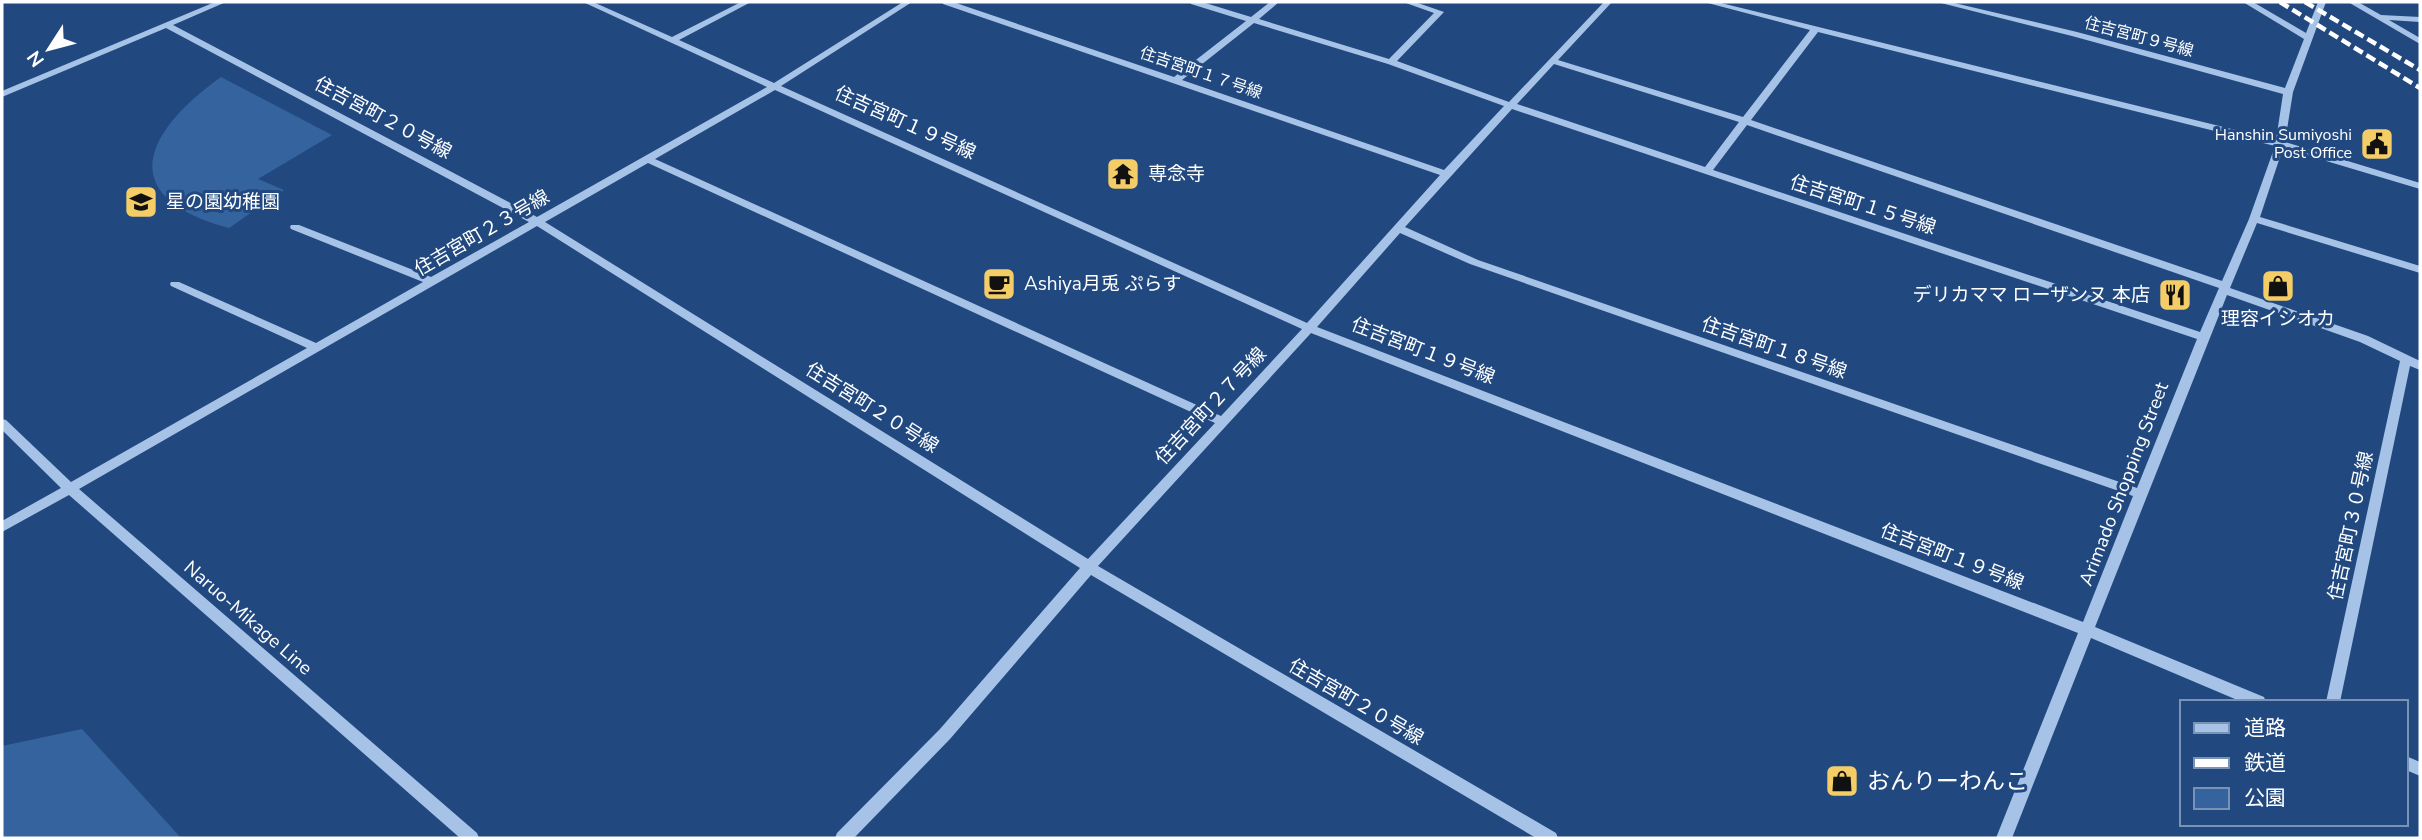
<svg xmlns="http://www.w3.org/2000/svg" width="2422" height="840" font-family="'Nunito Sans','Noto Sans JP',sans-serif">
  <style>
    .green { fill: #35639e }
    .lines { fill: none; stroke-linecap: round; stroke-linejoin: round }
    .minor { fill: #a6c3e7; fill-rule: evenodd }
    .rail { stroke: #fff; stroke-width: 4.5; stroke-dasharray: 10 4.5; stroke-linecap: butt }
    .labels { text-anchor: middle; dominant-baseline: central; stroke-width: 6; stroke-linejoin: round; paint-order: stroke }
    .far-street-label { font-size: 16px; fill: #fff; stroke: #214980 }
    .far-poi-label { font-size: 16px; fill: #fff; stroke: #214980; text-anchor: end }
    .street-label { font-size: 19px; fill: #fff; stroke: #214980 }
    .poi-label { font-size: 19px; fill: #fff; stroke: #214980; text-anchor: start }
    .near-poi-label { font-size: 23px; fill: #fff; stroke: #214980; text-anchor: start }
  </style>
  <rect width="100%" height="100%" fill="#214980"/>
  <path class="green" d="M221,77L332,135L258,179L284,190L229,228C113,197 144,132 221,77Z
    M82,729L181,838H2V746Z"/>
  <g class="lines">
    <path class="minor" d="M215,2H226L173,25L537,217L767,87L583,2H593L672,37L741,2H751L679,40L774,83L903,2H912L781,86L1307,323L1440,175L943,4L942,2H953L1174,77L1246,21L1191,4L1190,2H1202L1251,17L1270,2H1279L1259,19L1389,59L1434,13L1403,2H1415L1444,12L1397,61L1509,102L1604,2H1612L1558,60L1743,117L1810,30L1704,2H1717L2276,140L2283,94L2072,36L1937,2H1950L2077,32L2285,88L2304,39L2243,2H2253L2306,33L2318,2H2326L2293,92L2285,142L2420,183V189L2283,148L2260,217L2420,266V273L2257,223L2230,288L2368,336L2420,361V370L2410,366L2340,702H2326L2400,361L2360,342L2227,295L2095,627L2264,697L2266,702H2242L2091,638L2012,838H1996L2078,633L1311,333L1098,566L1556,833L1558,838H1536L1091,575L950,739L854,838H835L837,833L940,729L1080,568L537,226L79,489L477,833L479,838H460L69,495L2,532V521L61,488L2,430V419L6,420L71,482L307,348L171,286L170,284L171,282H179L316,343L423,282L291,229L290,227L291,225H299L431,277L529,222L166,28L2,97V91ZM1254,23L1388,64L1504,106L1444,170L1182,80ZM1818,32L2275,146L2249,219L2222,281L1751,120ZM1554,64L1739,122L1705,167L1517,104ZM775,90L1302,329L1221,416L655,159ZM1512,109L2197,339L2137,488L1478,260L1405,227ZM1747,125L2219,288L2200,332L1713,170ZM648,163L1215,423L1088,559L545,222ZM1400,233L1470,264L2133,496L2083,622L1317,327Z
      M2348,2H2358L2381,15L2420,17V22L2389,20L2420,38V44Z
      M2406,756L2420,762V776L2406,770Z"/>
    <path class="rail" d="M2280,2L2420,88
      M2305,2L2420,70"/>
  </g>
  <defs>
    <symbol id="civic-square" viewBox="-11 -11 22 22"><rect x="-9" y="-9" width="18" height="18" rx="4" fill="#f4cd67" stroke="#214980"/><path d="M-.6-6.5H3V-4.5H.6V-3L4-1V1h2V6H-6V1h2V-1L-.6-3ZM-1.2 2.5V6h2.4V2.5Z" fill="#111"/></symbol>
    <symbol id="temple-square" viewBox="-11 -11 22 22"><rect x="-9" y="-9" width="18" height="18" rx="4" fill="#f4cd67" stroke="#214980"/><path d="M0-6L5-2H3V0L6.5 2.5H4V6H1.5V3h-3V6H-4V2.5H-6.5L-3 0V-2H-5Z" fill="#111"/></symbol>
    <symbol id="school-square" viewBox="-11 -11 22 22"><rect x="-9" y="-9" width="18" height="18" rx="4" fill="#f4cd67" stroke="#214980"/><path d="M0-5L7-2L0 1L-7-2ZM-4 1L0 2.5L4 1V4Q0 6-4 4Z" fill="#111"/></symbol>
    <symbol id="cafe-square" viewBox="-11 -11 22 22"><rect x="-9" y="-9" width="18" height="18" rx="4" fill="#f4cd67" stroke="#214980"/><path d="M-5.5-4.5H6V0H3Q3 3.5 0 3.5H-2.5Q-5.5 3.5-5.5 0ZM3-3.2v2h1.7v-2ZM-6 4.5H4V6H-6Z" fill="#111"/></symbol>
    <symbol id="shop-square" viewBox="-11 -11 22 22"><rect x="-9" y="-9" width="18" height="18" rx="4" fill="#f4cd67" stroke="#214980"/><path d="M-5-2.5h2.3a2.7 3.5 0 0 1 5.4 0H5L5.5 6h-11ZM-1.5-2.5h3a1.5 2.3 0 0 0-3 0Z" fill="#111"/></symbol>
    <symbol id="restaurant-square" viewBox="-11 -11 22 22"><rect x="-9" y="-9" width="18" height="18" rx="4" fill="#f4cd67" stroke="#214980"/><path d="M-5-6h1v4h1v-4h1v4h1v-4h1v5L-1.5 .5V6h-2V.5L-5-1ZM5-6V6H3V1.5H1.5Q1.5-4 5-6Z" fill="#111"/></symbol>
  </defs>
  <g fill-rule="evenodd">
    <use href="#civic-square" x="2358" y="125" width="38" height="38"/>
    <use href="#temple-square" x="1104" y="155" width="38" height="38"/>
    <use href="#school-square" x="122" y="183" width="38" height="38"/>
    <use href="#cafe-square" x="980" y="265" width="38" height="38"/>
    <use href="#shop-square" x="2259" y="267" width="38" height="38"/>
    <use href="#restaurant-square" x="2156" y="276" width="38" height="38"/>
    <use href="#shop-square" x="1823" y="762" width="38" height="38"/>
  </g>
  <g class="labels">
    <g class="far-street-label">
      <text transform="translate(2139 37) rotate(15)">住吉宮町９号線</text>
      <text transform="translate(1201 73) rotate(19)">住吉宮町１７号線</text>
    </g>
    <g class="far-poi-label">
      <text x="2352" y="135">Hanshin Sumiyoshi<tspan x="2352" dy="18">Post Office</tspan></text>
    </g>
    <g class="street-label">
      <text transform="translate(383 118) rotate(28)">住吉宮町２０号線</text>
      <text transform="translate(905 123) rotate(24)">住吉宮町１９号線</text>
      <text transform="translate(1863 205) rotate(18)">住吉宮町１５号線</text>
      <text transform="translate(482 233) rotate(-30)">住吉宮町２３号線</text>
      <text transform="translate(1774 348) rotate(19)">住吉宮町１８号線</text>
      <text transform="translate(1423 351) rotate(21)">住吉宮町１９号線</text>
      <text transform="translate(1211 406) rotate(-47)">住吉宮町２７号線</text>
      <text transform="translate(872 408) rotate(32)">住吉宮町２０号線</text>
      <text transform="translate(2124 484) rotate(-69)">Arimado Shopping Street</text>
      <text transform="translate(2351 526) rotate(-78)">住吉宮町３０号線</text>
      <text transform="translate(1952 557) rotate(21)">住吉宮町１９号線</text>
      <text transform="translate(248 618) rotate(41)">Naruo-Mikage Line</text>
      <text transform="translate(1356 702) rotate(30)">住吉宮町２０号線</text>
    </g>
    <g class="poi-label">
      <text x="1148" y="174">専念寺</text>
      <text x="166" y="202">星の園幼稚園</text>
      <text x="1024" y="284">Ashiya月兎 ぷらす</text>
      <text x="2150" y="295" text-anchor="end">デリカママ ローザンヌ 本店</text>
      <text x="2278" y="319" text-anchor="middle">理容イシオカ</text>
    </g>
    <g class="near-poi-label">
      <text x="1867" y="781">おんりーわんこ</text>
    </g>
  </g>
  <rect width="2422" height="840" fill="none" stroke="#ffffff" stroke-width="7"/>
  <rect x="2180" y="700" width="228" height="126" fill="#214980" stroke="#7a92b3" stroke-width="2"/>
  <rect x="2194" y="723" width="35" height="10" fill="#a6c3e7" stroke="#7a92b3" stroke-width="2"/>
  <text x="2244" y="735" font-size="21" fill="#ffffff">道路</text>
  <rect x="2194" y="758" width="35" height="10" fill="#ffffff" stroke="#7a92b3" stroke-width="2"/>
  <text x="2244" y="770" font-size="21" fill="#ffffff">鉄道</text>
  <rect x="2194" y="788" width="35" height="21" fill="#35639e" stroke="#7a92b3" stroke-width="2"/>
  <text x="2244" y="805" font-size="21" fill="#ffffff">公園</text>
  <g transform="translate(49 49) rotate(234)" stroke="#214980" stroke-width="5" paint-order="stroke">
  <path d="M0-5L12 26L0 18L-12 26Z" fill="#ffffff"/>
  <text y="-10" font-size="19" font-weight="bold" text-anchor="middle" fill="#ffffff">N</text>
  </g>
</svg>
